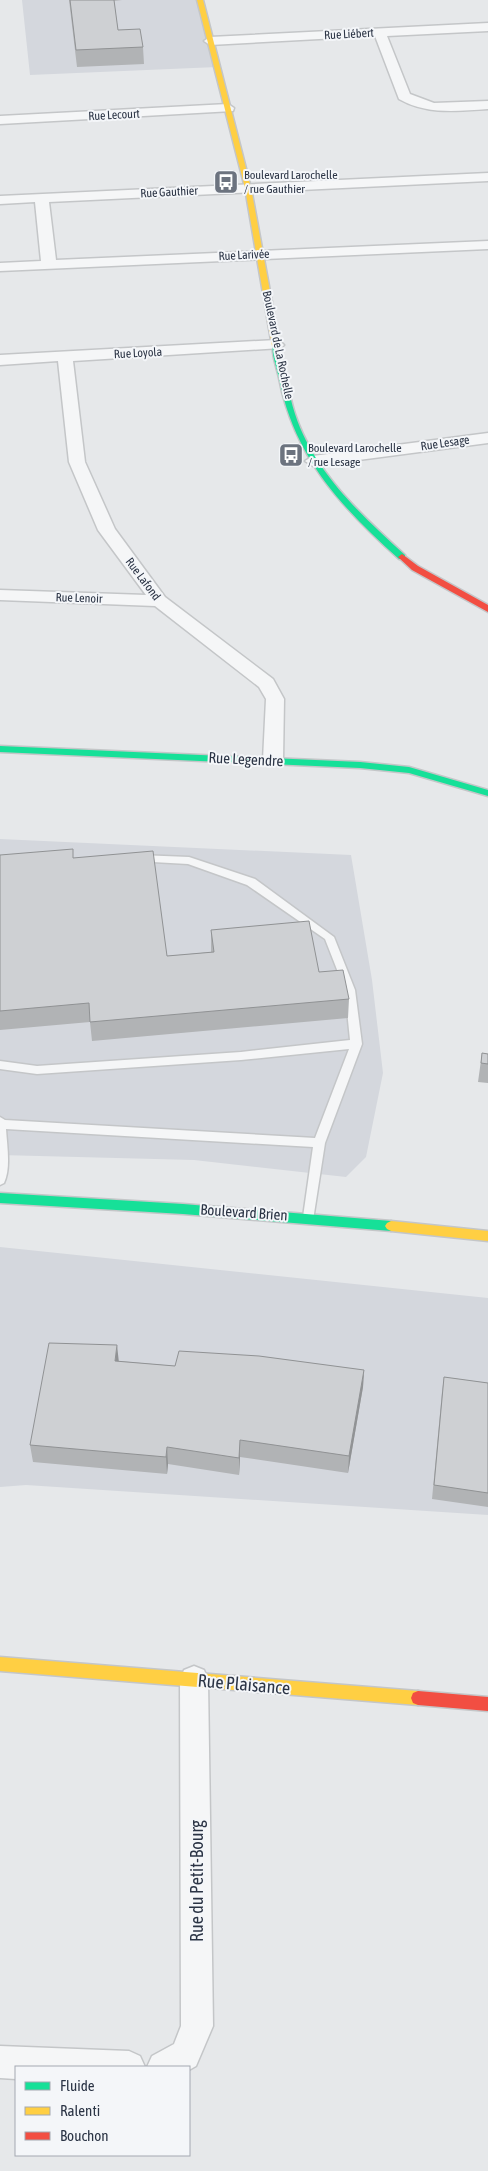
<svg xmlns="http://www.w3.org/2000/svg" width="488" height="2171" font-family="'Asap Condensed',sans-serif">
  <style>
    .built { fill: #d4d7dd }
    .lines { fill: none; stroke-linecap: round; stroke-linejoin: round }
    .lane-casing { stroke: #c4c6c8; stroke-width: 3 }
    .street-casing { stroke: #c4c6c8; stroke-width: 3 }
    .fast-casing { stroke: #c4c6c8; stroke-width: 3 }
    .slow-casing { stroke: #c4c6c8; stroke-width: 3 }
    .jam-casing { stroke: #c4c6c8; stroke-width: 3 }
    .lane { fill: #f5f6f7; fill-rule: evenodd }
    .street { fill: #f5f6f7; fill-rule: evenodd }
    .fast { fill: #16e098; fill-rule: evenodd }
    .slow { fill: #ffcf43; fill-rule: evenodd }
    .jam { fill: #f24e42; fill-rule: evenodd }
    .wall { fill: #b1b3b5 }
    .shaded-wall { fill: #909294 }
    .building { fill: #ced0d3; stroke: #909294 }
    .labels { text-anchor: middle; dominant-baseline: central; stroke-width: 4; stroke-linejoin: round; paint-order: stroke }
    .far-street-label { font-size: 12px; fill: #2b3445; stroke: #f4f6f9 }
    .far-poi-label { font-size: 12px; fill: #2b3445; stroke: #f4f6f9; text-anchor: start }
    .street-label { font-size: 15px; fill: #2b3445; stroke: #f4f6f9 }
    .near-street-label { font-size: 18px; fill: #2b3445; stroke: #f4f6f9 }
  </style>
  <rect width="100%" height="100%" fill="#e6e8ea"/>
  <path class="built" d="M22,0H200L217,67L30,75Z
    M0,839L351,855L372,980L383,1073L366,1157L346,1177L194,1160L0,1155Z
    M0,1247L488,1298V1515L26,1485L0,1487Z"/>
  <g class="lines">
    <defs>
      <path id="lane" d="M139,855L189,857L255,879L334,937L355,990L362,1044L325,1143L313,1220L309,1222L305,1220L303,1217L313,1147L6,1129C7,1146 11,1168 4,1183L0,1185V1117L5,1120L315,1138L349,1049L241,1060L37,1074L0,1069V1061L37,1066L241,1052L350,1040L345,990L325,939L247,885L188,864L135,861L134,859L135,857Z"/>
      <path id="street" d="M488,23V31L387,36L410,94L434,103L488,101V109C457,111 427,115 399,99L375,36L210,45L204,41L210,37Z
        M228,104L234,108L233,111L0,124V116Z
        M488,173V181L49,202L56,260L488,241V249L0,271V263L41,261L35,202L0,204V196Z
        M276,340L281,342L284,345L281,348L73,361L85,462L115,529L165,597L273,679L284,699L283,760L280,764L273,766L266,764L263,760L266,699L259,687L155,606L0,600V590L146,595L98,530L69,462L58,361L0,365V355Z
        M488,433V443L313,466L305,461L313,456Z
        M194,1666L204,1670L208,1680L213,2026L196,2066L189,2070V2067H147L152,2056L174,2044L181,2026L180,1680L184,1670Z
        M0,2046L129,2051L140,2056L145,2067H16V2079L0,2078Z"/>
      <path id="fast" d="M273,344L280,346C285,369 288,392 295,414C314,472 361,515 405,555V559H399C341,507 294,457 279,378C277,368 271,354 273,344Z
        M0,746L360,762L409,767L488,790V796L409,773L360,768L0,752Z
        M0,1193L183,1204L391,1221L395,1223L397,1226L395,1229L391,1231L183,1214L0,1203Z"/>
      <path id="slow" d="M197,0H203L251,188L280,346L276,348L272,346L245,188Z
        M391,1221L488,1231V1241L391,1231L387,1229L385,1226L387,1223Z
        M0,1657L418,1691L423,1693L425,1698L423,1703L418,1705L0,1671Z"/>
      <path id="jam" d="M402,554L418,566L488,605V612L412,570L398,557Z
        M418,1691L488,1697V1711L418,1705L413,1703L411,1698L413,1693Z"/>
    </defs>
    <use href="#lane" class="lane-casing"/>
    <use href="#street" class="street-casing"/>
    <use href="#fast" class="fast-casing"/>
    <use href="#slow" class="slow-casing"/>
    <use href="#jam" class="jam-casing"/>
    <use href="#lane" class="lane"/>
    <use href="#street" class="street"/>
    <use href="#fast" class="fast"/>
    <use href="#slow" class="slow"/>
    <use href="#jam" class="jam"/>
  </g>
  <path class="wall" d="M69,0H122L114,1L118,30L143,47L144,64L77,67Z
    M0,855L74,858L167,956L211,952V930L319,972L349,999L348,1018L92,1041L90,1022L0,1030Z
    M482,1053L488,1054V1083L478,1082Z
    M119,1361L175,1366L364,1370L363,1387L348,1473L240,1457L239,1475L168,1464L167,1474L33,1462L30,1445Z
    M444,1377L488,1383V1507L432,1499L442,1392Z"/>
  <path class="shaded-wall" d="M117,1345L119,1363L115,1361Z
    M364,1370L363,1387L348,1473L349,1456Z
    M240,1440V1457L239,1475V1458Z
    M167,1447L168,1464L167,1474L166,1457Z"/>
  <path class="building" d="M70,0H114L118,30L140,29L143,47L76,50Z
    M73,849V858L153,851L167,956L214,952L211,930L309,921L319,972L343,970L349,999L90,1022L89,1003L0,1011V855Z
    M482,1053L488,1054V1064L481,1063Z
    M49,1343L117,1345L115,1361L175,1366L179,1351L259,1356L364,1370L349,1456L240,1440L239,1458L167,1447L166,1457L30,1445Z
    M444,1377L488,1383V1493L434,1485Z"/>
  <defs>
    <symbol id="bus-square" viewBox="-11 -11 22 22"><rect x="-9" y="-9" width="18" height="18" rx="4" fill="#6c737f" stroke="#f4f6f9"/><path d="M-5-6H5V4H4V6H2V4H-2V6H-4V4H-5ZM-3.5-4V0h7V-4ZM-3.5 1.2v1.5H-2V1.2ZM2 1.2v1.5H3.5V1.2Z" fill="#fff"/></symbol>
  </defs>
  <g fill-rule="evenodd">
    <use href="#bus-square" x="212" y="168" width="28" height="28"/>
    <use href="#bus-square" x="277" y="441" width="28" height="28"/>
  </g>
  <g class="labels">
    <g class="far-street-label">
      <text transform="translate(349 34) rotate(-3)">Rue Liébert</text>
      <text transform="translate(114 115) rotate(-3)">Rue Lecourt</text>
      <text transform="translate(169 192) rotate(-3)">Rue Gauthier</text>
      <text transform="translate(244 255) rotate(-3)">Rue Larivée</text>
      <text transform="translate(278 345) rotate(78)">Boulevard de La Rochelle</text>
      <text transform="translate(138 353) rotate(-3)">Rue Loyola</text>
      <text transform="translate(445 443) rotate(-8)">Rue Lesage</text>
      <text transform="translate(143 579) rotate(53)">Rue Lafond</text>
      <text transform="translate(79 598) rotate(2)">Rue Lenoir</text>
    </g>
    <g class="far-poi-label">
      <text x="244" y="175">Boulevard Larochelle<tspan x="244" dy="14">/ rue Gauthier</tspan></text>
      <text x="308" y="448">Boulevard Larochelle<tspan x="308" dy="14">/ rue Lesage</tspan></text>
    </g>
    <g class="street-label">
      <text transform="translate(246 759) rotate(3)">Rue Legendre</text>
      <text transform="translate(244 1212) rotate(4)">Boulevard Brien</text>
    </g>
    <g class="near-street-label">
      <text transform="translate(244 1684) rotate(5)">Rue Plaisance</text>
      <text transform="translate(196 1881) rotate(-90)">Rue du Petit-Bourg</text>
    </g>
  </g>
  <rect x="15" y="2066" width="175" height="90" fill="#f4f6f9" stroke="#a4a8b1"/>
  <rect x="25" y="2082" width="25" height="8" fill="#16e098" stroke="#a4a8b1"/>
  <text x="60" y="2091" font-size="15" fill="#2b3445">Fluide</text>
  <rect x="25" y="2107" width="25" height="8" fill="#ffcf43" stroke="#a4a8b1"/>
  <text x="60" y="2116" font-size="15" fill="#2b3445">Ralenti</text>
  <rect x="25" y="2132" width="25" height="8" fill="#f24e42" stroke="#a4a8b1"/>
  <text x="60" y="2141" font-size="15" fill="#2b3445">Bouchon</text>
</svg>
